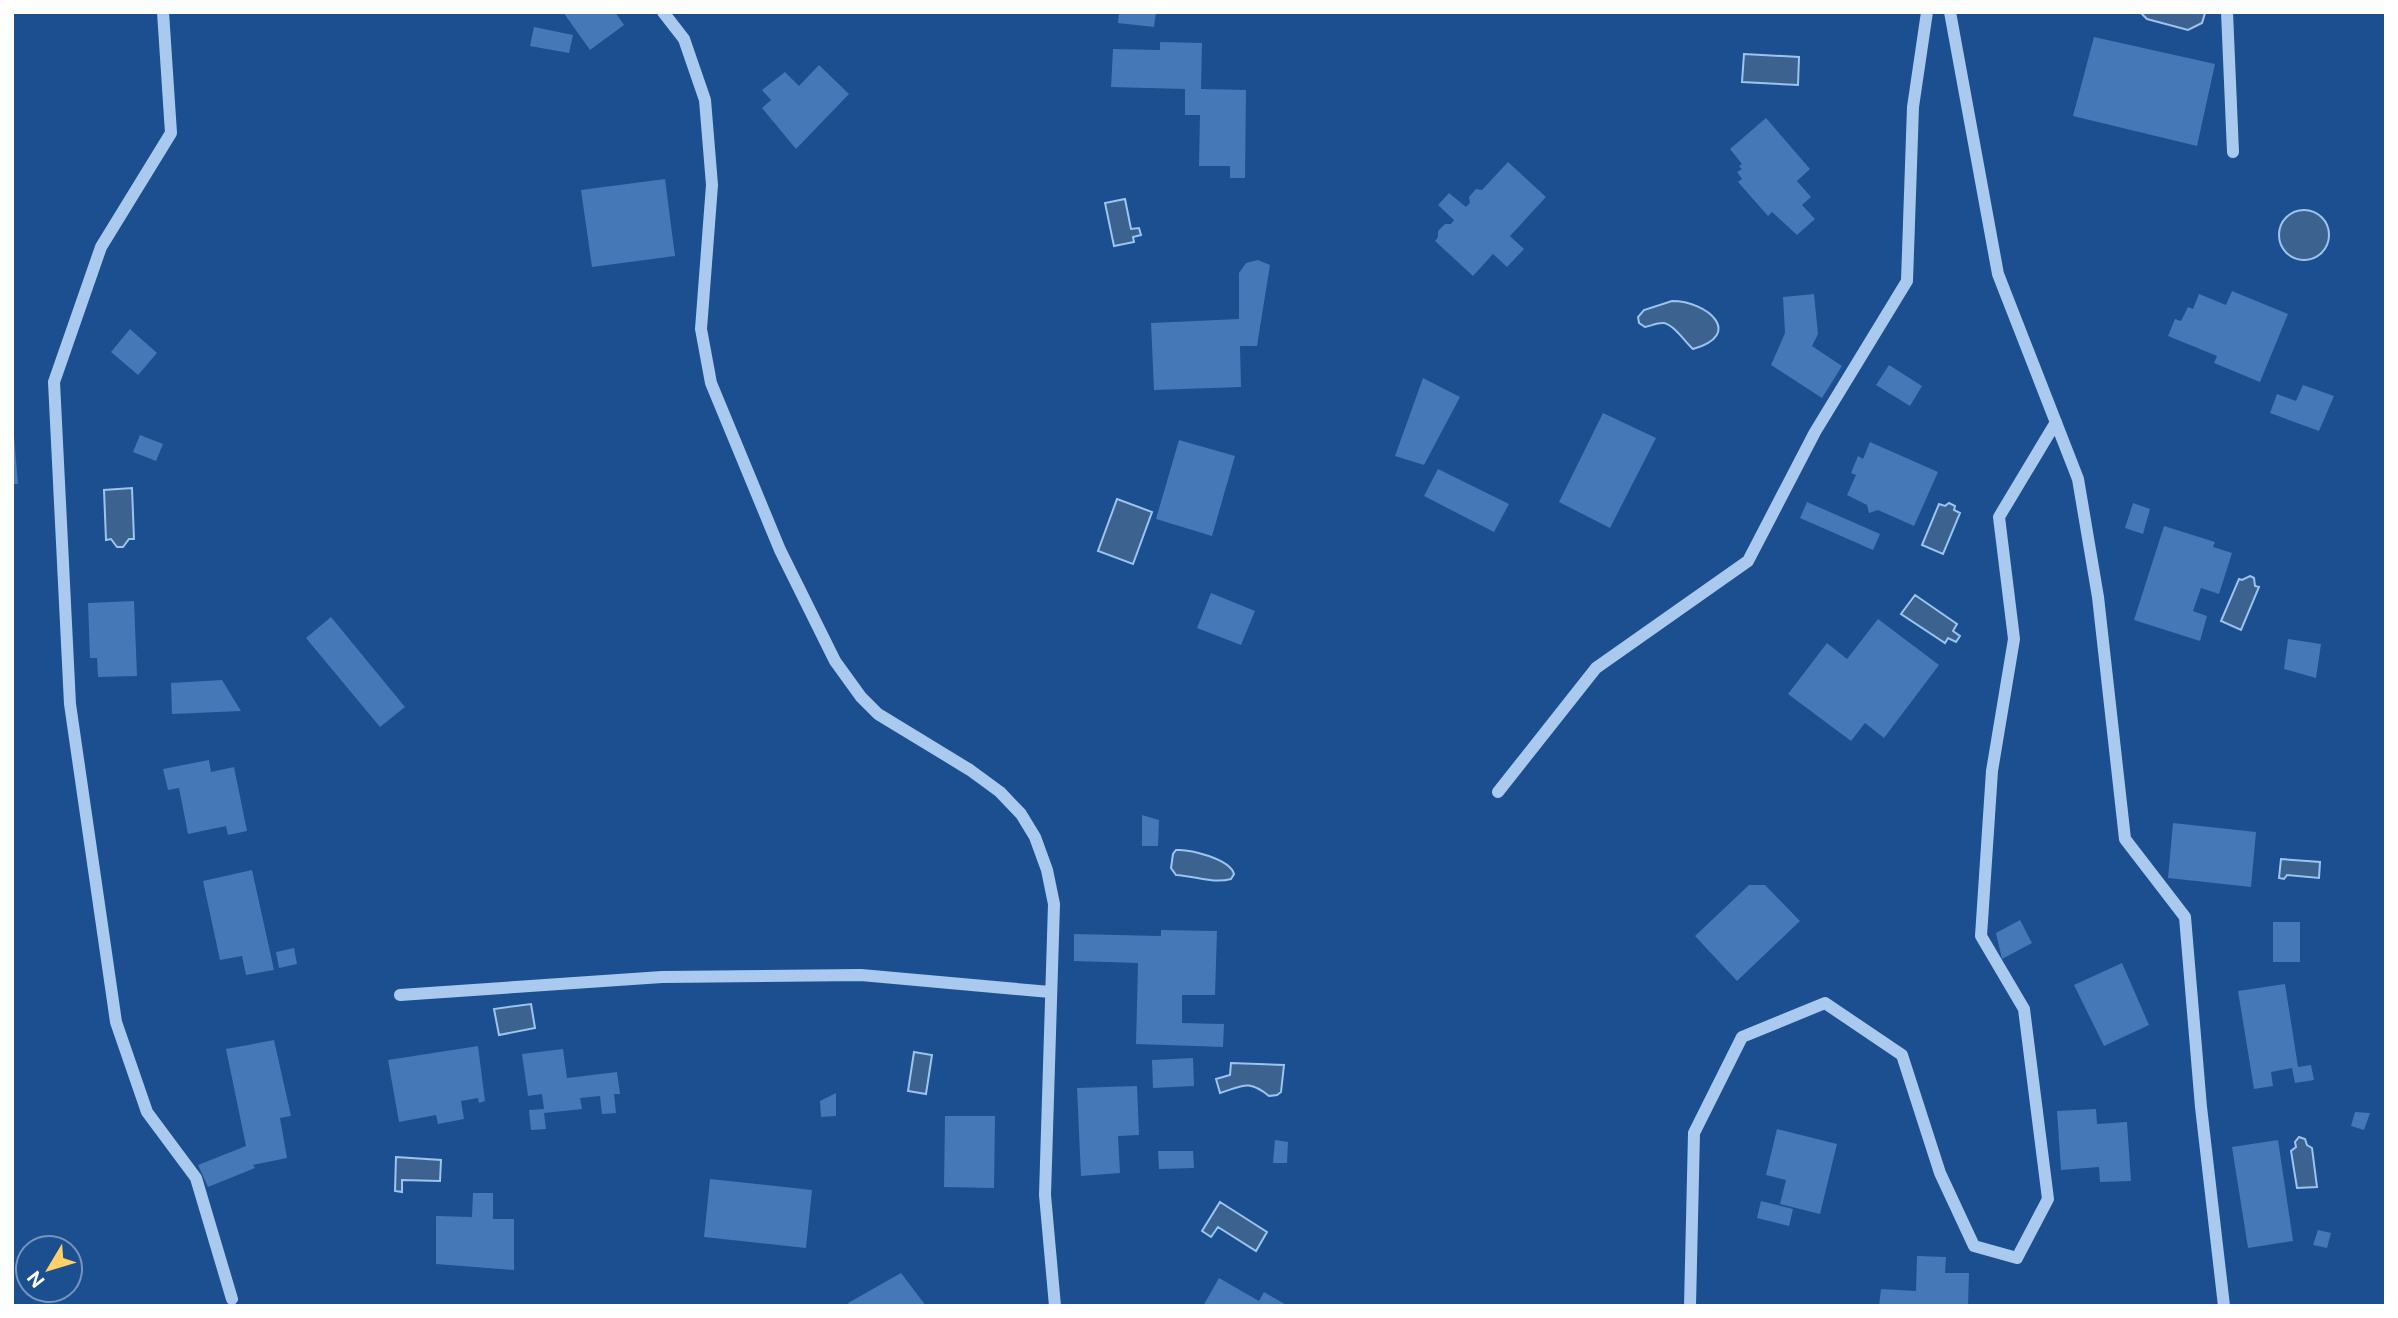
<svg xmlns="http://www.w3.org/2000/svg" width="2398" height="1318" font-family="'Public Sans',sans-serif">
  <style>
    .water { fill: #3c6290; stroke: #9cc4f0; stroke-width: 2 }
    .building { fill: #4478b7 }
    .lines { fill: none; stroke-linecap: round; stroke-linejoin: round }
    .minor { stroke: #a9c9ee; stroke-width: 12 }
  </style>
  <rect width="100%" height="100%" fill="#1b4f8f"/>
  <path class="water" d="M2140,12H2205V13L2202,23L2188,30L2147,19Z
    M1744,54L1799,57L1798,85L1742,82Z
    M1125,199L1131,229L1139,228L1141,235L1133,237L1134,242L1114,246L1105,203Z
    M2279 235a25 25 0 1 1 50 0a25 25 0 1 1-50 0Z
    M1672,301C1707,301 1745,334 1693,349C1685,342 1672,322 1662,323C1657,323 1650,326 1645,327L1639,323L1638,317L1644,310Z
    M132,488L134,539H129L123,547H117L111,539L106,540L104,490Z
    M1117,499L1152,512L1133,564L1098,551Z
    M1949,503L1955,506L1954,510L1960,513L1943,554L1922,545L1939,504L1945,506Z
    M2250,576L2254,578L2255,586L2259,587L2241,630L2221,621L2239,579L2242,580Z
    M1915,595L1957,624L1953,631L1960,636L1956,642L1948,638L1945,643L1901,614Z
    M1176,850C1190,849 1230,859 1234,874L1231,879C1213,884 1195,876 1176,875L1171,868L1173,854Z
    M2281,859L2320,862L2319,878L2287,875L2284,879L2279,878Z
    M531,1004L535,1028L499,1035L494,1009Z
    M914,1052L932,1055L926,1094L908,1091Z
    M1231,1063L1284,1065L1281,1092L1277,1095L1269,1096C1248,1079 1243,1086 1220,1093L1216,1079L1230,1075Z
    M2299,1137L2305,1139L2307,1145L2312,1148L2317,1187L2297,1188L2291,1151L2296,1147L2295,1142Z
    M396,1157L441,1160L440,1181L402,1180V1192L395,1191Z
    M1220,1202L1267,1232L1256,1251L1218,1227L1211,1237L1202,1231Z"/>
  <path class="building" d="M563,12H615L624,25L590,50Z
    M1119,12H1156L1154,27L1118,23Z
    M534,27L573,35L569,53L530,46Z
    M2094,37L2215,64L2197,146L2073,116Z
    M1160,42L1202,43L1201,89L1246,90L1245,178H1230V166H1199L1200,115H1185V89L1111,87L1113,49L1160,50Z
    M819,65L849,94L796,149L762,108L771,100L762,90L785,72L799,86Z
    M1766,118L1810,169L1797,181L1811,197L1802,205L1815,219L1797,235L1772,212L1768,216L1738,182L1742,179L1737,172L1742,169L1739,166L1742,164L1730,149Z
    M1508,162L1546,197L1510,236L1524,249L1507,267L1493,254L1473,276L1435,241L1438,237V231L1445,224H1451L1454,220L1438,205L1449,193L1466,207L1470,203L1469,197L1476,189L1482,190Z
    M665,179L675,256L592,267L581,190Z
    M1258,260L1270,265L1257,346H1240L1241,387L1154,390L1151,323L1239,319V273L1246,263Z
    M2232,291L2288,314L2260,382L2214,363L2217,356L2168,336L2175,319L2181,321L2188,307L2193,309L2199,294L2226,305Z
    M1814,294L1818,334L1812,346L1842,366L1822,398L1771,365L1785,333L1783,297Z
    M130,329L157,353L138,375L111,352Z
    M1889,365L1922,386L1910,406L1876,385Z
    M1423,378L1460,397L1424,465L1395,456Z
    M2303,385L2334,396L2319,431L2270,413L2277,394L2296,401Z
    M1603,413L1656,438L1610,528L1559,502Z
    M140,435L163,444L156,461L133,452Z
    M12,436H14L18,484H12Z
    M1179,440L1235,456L1212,536L1156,519Z
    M1870,442L1938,472L1914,526L1878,510L1869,513L1867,505L1847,495L1856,475L1851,473L1858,456L1863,459Z
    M1438,469L1509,504L1494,532L1424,496Z
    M1807,502L1880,534L1873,550L1800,518Z
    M2133,503L2150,509L2143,534L2125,528Z
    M2164,526L2215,542L2213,547L2232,553L2219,594L2201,588L2193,611L2207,616L2200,641L2134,620Z
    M1211,593L1255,611L1241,645L1197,628Z
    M134,601L137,676L98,677L97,658H90L88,603Z
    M331,617L405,707L380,727L306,638Z
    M1878,619L1939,665L1884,738L1865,723L1851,741L1788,694L1827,643L1847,659Z
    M2288,639L2321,644L2316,678L2284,669Z
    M222,680L241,711L172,714L171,683Z
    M209,760L211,772L234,767L247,831L228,835L226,826L188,834L179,788L168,790L163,769Z
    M1142,815L1159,820L1158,846H1142Z
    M2173,823L2256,832L2251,887L2168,878Z
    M252,870L274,970L246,975L242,956L220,960L203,881Z
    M1749,885H1765L1800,921L1737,981L1695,936Z
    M2020,920L2032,943L2002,959L1996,933Z
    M2273,922H2300V962H2273Z
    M1161,930L1217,931L1215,995H1182V1023L1224,1024L1223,1047L1136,1044L1138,963L1074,961V934L1161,936Z
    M294,948L297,964L279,968L276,952Z
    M2122,963L2149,1025L2104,1046L2074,985Z
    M2285,984L2298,1067L2311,1065L2314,1080L2295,1083L2292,1068L2271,1072L2273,1086L2254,1089L2238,991Z
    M274,1040L291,1116L280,1118L287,1158L253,1165L255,1168L208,1187L198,1165L246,1146L226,1049Z
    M478,1046L485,1101L479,1103L478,1098L461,1101L464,1119L438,1124L436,1115L399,1122L388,1060Z
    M563,1049L567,1078L617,1072L620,1094H614L616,1113L602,1114L600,1096L580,1098L582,1109L544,1113L546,1129L531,1130L529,1110L544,1109L542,1094L528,1096L522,1054Z
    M1193,1058L1194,1086L1153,1088L1152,1060Z
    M1137,1086L1139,1135L1118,1136L1120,1173L1081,1176L1077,1088Z
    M836,1093V1116L821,1117L820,1101Z
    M2096,1109L2097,1124L2127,1122L2131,1181L2100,1182L2099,1167L2061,1170L2057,1111Z
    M2355,1112L2370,1113L2364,1130L2351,1126Z
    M945,1116H995L994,1188L944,1187Z
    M1777,1129L1837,1144L1820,1214L1780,1204L1786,1180L1766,1175Z
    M1275,1140L1288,1142L1287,1163H1273Z
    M2278,1140L2293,1241L2248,1248L2232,1147Z
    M1158,1151H1193L1194,1168L1159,1169Z
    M710,1179L812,1190L806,1248L704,1237Z
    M473,1193H493V1219H514V1270L436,1264V1216L472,1217Z
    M1761,1201L1793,1209L1789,1226L1757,1218Z
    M2318,1230L2331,1233L2327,1248L2313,1245Z
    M1917,1256L1946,1257L1945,1273H1969L1968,1306H1879L1881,1289L1916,1291Z
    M901,1273L926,1306H850L848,1303Z
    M1219,1278L1259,1301L1264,1292L1288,1306H1203Z"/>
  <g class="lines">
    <path class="minor" d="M163,12L171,133L101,247L54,382L70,704L116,1022L147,1112L196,1178L232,1299
      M663,12L684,39L705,100L712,185L701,329L711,383L780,550L835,661L861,697L878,714L970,770L1000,792L1021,814L1035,837L1047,870L1054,904L1045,1195L1055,1306
      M1950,12L1998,274L2078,479L2098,597L2125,839L2185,917L2201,1107L2224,1306
      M2227,12L2233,152
      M1498,792L1596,668L1748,561L1815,432L1907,281L1913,107L1927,12
      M400,995L662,977L861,975L1050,992
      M1690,1306L1694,1133L1742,1037L1825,1003L1902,1055L1940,1173L1974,1246L2017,1258L2048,1199L2024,1009L1981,936L1992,771L2014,639L1999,517L2056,422"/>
  </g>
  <rect width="2398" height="1318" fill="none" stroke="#ffffff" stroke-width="28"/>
  <g transform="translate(49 1269) rotate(232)"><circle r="33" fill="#1b4f8f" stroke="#7695bc" stroke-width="2"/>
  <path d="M0-5L12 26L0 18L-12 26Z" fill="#ffd166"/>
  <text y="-10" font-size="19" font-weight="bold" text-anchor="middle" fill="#ffffff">N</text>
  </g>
</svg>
